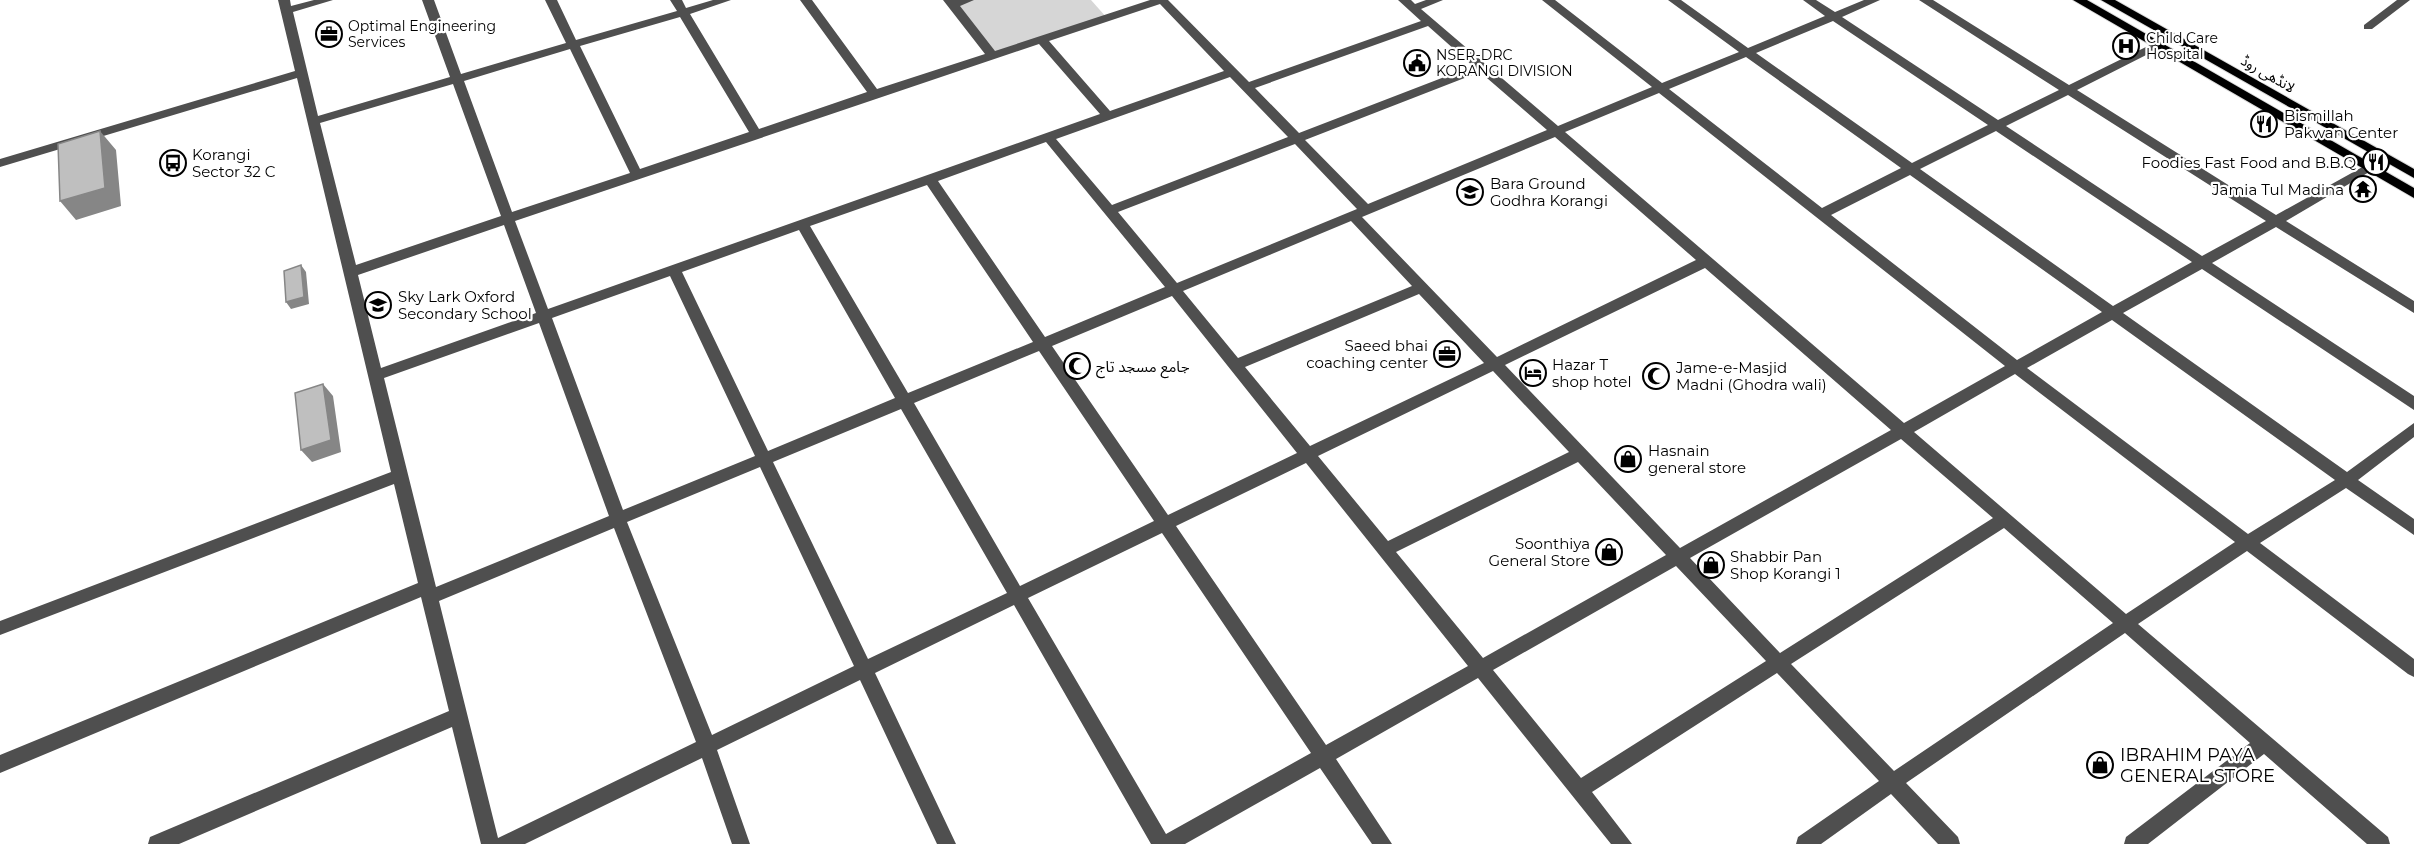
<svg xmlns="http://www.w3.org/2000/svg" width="2414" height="844" font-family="Montserrat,'Noto Sans Arabic',sans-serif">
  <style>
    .green { fill: #d6d6d6 }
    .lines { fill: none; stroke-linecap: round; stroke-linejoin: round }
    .major-casing { stroke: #dbdbdb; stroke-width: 2 }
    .minor { fill: #4f4f4f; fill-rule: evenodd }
    .major { fill: #000; fill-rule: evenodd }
    .shaded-wall { fill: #868686 }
    .building { fill: #bfbfbf; stroke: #868686; stroke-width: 1.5 }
    .labels { text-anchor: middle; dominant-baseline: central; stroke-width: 4.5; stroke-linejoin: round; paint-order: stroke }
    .far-poi-label { font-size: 14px; fill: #000; stroke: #fff; text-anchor: start }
    .far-street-label { font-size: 14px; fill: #000; stroke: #fff }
    .poi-label { font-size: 15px; fill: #000; stroke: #fff; text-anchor: start }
    .near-poi-label { font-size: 18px; fill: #000; stroke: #fff; text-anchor: start }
  </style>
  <rect width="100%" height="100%" fill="#fff"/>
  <path class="green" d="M968,0H1091L1107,18L992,55L953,5Z"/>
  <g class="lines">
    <defs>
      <path id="major" d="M2073,0H2087L2414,188V198Z
        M2101,0H2115L2414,169V178Z"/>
    </defs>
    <use href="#major" class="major-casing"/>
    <path class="minor" d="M278,0H290L291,6L314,0H333L293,12L318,116L450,77L422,0H434L461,74L566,43L545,0H557L576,40L677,11L670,0H682L686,8L713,0H731L690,14L759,129L867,92L800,0H812L877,89L985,54L943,0H974L960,6L995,51L1150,0H1168L1249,82L1421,21L1398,0H1411L1415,4L1426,0H1443L1421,9L1558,126L1652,87L1542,0H1555L1662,83L1739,52L1668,0H1681L1748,48L1825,16L1803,0H1816L1835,12L1864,0H1880L1842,17L1998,120L2059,90L1919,0H1933L2069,85L2154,43H2162V47L2077,90L2276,215L2366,165L2370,164L2376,168L2286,221L2414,301V313L2276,227L2212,263L2414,396V410L2202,269L2123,313L2347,472L2414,423V437L2358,480L2414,519V535L2346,488L2260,543L2414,659V677L2408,674L2247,551L2138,624L2388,837L2390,844H2367L2264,754L2148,844H2124L2126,837L2250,743L2125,633L1906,783L1958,837L1960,844H1938L1891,794L1821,844H1796L1798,837L1879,781L1777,673L1592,792L1632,844H1611L1478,678L1336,759L1392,844H1372L1320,768L1185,844H1151L1014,605L875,673L956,844H937L860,680L717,750L750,844H732L702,758L525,844H481L452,727L179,844H148L150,837L449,711L421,597L0,773V755L418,583L394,484L0,635V621L391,472L297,78L0,167V159L295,71ZM1160,4L1224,71L1110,111L1049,41ZM680,17L749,132L640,169L580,46ZM1833,21L1988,125L1912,163L1756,53ZM1428,26L1473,66L1299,133L1255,88ZM1039,44L1100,114L548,309L515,221ZM570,49L630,173L512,212L464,81ZM1746,57L1901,168L1822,208L1669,89ZM1480,72L1547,130L1368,204L1305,140ZM1230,77L1288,137L1112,205L1056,139ZM453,84L501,216L356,265L320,123ZM1659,93L2005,366L1904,423L1565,132ZM2068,95L2266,221L2202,256L2006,126ZM1996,131L2192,262L2113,306L1920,169ZM1555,137L1696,260L1497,357L1362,217ZM1046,142L1165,287L1045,337L938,181ZM1295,144L1357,209L1177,283L1118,212ZM1910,175L2102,312L2017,360L1831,215ZM927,185L1033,342L908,393L810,226ZM1351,221L1412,286L1238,358L1183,291ZM504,225L536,313L381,368L358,275ZM799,230L895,398L768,451L682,272ZM1705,268L1891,430L1680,548L1505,365ZM670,276L755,456L623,510L552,318ZM1419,294L1484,363L1310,446L1245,367ZM1172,296L1297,453L1168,515L1052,346ZM2112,320L2335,480L2248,534L2027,368ZM539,323L609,516L436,587L384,378ZM1039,351L1154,521L1020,586L914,403ZM1493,371L1569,452L1388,541L1318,456ZM2015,374L2235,542L2126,614L1914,432ZM901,409L1007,593L868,659L773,462ZM1901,439L1993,518L1780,653L1690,558ZM1578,462L1666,555L1483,658L1396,552ZM1306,463L1468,666L1326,745L1176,526ZM760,467L854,666L712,735L627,522ZM614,528L696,742L498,838L439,601ZM2004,528L2113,623L1894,771L1791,664ZM1162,533L1311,753L1166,834L1028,598ZM1676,566L1766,661L1581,778L1493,670Z
      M2397,0H2410L2372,29H2364V25Z"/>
    <use href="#major" class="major"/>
  </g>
  <path class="shaded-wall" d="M100,131L116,150L121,206L76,220L60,201Z
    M301,265L306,272L309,304L291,309L286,302Z
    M323,384L333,396L341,452L312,462L301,450Z"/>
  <path class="building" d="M100,131L105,188L60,201L58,144Z
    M301,265L304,297L286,302L284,271Z
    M323,384L331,440L301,450L295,393Z"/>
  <defs>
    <symbol id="office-ring" viewBox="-11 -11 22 22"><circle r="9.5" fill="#fff" stroke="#000" stroke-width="1.5"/><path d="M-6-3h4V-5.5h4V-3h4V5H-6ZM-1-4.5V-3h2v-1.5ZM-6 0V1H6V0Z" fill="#000"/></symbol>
    <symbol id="hospital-ring" viewBox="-11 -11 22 22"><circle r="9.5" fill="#fff" stroke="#000" stroke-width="1.5"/><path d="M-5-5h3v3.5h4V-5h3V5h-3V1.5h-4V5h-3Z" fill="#000"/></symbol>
    <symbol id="civic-ring" viewBox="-11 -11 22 22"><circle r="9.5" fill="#fff" stroke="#000" stroke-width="1.5"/><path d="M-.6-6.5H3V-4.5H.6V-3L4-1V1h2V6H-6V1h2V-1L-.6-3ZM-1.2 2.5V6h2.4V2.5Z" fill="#000"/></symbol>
    <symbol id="restaurant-ring" viewBox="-11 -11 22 22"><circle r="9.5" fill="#fff" stroke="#000" stroke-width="1.5"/><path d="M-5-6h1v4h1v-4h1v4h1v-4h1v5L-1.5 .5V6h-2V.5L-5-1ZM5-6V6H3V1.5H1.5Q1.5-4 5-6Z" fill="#000"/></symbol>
    <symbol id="bus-ring" viewBox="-11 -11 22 22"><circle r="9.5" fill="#fff" stroke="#000" stroke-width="1.5"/><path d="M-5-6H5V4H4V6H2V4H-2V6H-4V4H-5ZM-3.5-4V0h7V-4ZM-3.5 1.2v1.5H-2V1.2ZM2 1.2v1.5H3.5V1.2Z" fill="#000"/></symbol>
    <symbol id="temple-ring" viewBox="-11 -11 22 22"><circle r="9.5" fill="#fff" stroke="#000" stroke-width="1.5"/><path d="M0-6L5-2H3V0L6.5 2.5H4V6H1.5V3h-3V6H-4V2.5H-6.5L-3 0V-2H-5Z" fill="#000"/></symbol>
    <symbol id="school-ring" viewBox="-11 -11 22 22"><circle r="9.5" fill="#fff" stroke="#000" stroke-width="1.5"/><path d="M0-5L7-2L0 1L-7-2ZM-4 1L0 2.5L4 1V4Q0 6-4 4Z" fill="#000"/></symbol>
    <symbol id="mosque-ring" viewBox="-11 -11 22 22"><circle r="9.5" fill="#fff" stroke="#000" stroke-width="1.5"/><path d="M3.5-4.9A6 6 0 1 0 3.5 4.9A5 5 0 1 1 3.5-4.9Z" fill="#000"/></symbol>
    <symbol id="hotel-ring" viewBox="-11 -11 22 22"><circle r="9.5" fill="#fff" stroke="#000" stroke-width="1.5"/><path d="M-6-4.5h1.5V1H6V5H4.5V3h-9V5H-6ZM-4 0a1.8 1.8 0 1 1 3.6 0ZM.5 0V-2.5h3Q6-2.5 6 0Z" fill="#000"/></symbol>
    <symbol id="shop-ring" viewBox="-11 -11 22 22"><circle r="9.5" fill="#fff" stroke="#000" stroke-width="1.5"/><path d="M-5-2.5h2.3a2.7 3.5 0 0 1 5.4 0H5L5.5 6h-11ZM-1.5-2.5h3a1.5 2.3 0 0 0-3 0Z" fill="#000"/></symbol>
  </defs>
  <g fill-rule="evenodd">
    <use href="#office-ring" x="314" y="19" width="30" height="30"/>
    <use href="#hospital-ring" x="2111" y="31" width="30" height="30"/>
    <use href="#civic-ring" x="1402" y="48" width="30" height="30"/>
    <use href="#restaurant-ring" x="2249" y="109" width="30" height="30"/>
    <use href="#restaurant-ring" x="2361" y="147" width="30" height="30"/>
    <use href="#bus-ring" x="158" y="148" width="30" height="30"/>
    <use href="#temple-ring" x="2348" y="174" width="30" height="30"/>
    <use href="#school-ring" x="1455" y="177" width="30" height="30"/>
    <use href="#school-ring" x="363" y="290" width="30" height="30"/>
    <use href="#office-ring" x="1432" y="339" width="30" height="30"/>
    <use href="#mosque-ring" x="1062" y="351" width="30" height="30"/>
    <use href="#hotel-ring" x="1518" y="358" width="30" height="30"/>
    <use href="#mosque-ring" x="1641" y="361" width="30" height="30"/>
    <use href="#shop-ring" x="1613" y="444" width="30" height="30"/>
    <use href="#shop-ring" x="1594" y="537" width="30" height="30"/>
    <use href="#shop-ring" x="1696" y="550" width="30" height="30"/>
    <use href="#shop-ring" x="2085" y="750" width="30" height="30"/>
  </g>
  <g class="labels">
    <g class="far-poi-label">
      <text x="348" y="26">Optimal Engineering<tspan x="348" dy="16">Services</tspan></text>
      <text x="2146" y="38">Child Care<tspan x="2146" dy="16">Hospital</tspan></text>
      <text x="1436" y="55">NSER-DRC<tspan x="1436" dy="16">KORANGI DIVISION</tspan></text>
    </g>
    <g class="far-street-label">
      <text transform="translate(2268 74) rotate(30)">لانڈھی روڈ</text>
    </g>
    <g class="poi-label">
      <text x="2284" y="115">Bismillah<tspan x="2284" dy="17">Pakwan Center</tspan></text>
      <text x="192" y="154">Korangi<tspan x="192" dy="17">Sector 32 C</tspan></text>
      <text x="2356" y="162" text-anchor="end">Foodies Fast Food and B.B.Q</text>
      <text x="1490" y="183">Bara Ground<tspan x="1490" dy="17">Godhra Korangi</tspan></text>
      <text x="2344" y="189" text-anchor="end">Jamia Tul Madina</text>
      <text x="398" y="296">Sky Lark Oxford<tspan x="398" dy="17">Secondary School</tspan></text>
      <text x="1428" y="345" text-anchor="end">Saeed bhai<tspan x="1428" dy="17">coaching center</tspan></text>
      <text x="1552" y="364">Hazar T<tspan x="1552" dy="17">shop hotel</tspan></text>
      <text x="1096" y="366">جامع مسجد تاج</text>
      <text x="1676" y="367">Jame-e-Masjid<tspan x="1676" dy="17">Madni (Ghodra wali)</tspan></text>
      <text x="1648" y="450">Hasnain<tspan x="1648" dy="17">general store</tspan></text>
      <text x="1590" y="543" text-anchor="end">Soonthiya<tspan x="1590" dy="17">General Store</tspan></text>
      <text x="1730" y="556">Shabbir Pan<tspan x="1730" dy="17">Shop Korangi 1</tspan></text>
    </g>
    <g class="near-poi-label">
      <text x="2120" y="755">IBRAHIM PAYA<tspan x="2120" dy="21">GENERAL STORE</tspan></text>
    </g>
  </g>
</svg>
